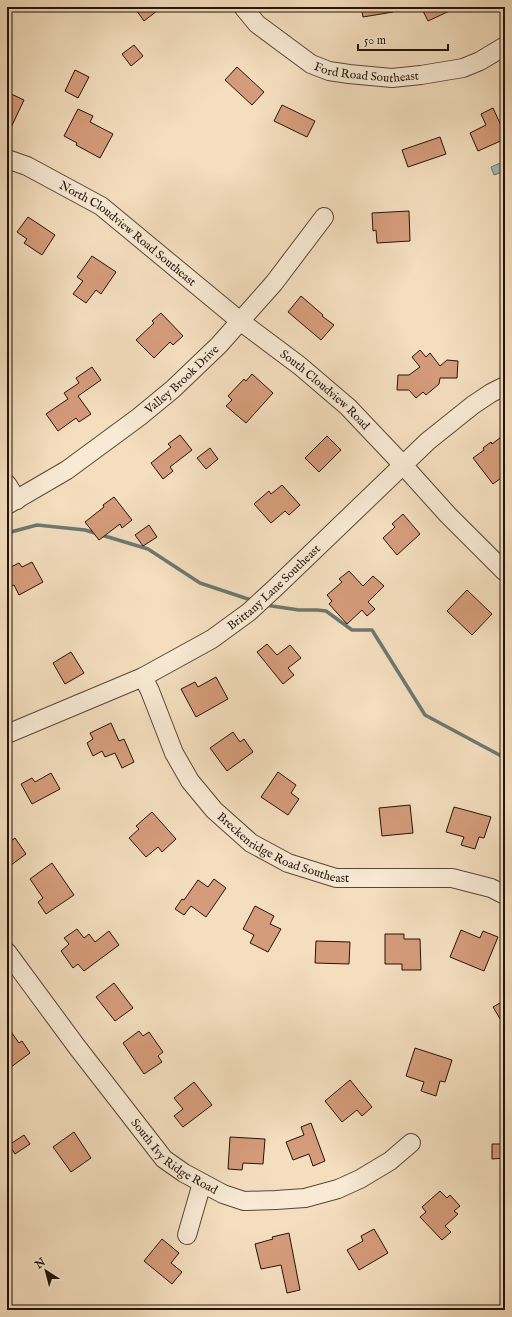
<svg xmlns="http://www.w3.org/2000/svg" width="512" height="1317" font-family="'IM FELL English',serif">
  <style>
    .water { fill: #9dbbb7; stroke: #6d7872 }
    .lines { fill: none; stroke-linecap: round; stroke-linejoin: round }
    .stream { stroke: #6d7872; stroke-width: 3.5 }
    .building { fill: #d59c7b; stroke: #25130a }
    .minor-casing { stroke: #594637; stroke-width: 20 }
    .minor { stroke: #f8ead5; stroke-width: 18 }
    .labels { text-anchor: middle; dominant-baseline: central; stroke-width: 3.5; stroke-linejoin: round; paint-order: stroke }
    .street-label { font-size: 12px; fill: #25130a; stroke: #f8ead5 }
  </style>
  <rect width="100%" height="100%" fill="#f4debe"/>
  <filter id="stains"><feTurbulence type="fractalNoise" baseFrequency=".005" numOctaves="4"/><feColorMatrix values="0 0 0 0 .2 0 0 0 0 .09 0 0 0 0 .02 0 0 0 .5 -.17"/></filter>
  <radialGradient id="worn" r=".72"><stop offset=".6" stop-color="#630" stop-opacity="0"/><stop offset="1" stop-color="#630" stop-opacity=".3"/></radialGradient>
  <path class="water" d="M505,161V171L494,175L491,167Z"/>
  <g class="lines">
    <path class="stream" d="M7,533L37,525L85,530L148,549L200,583L254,601
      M265,605L299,610H317L326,611L352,630H372L425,715L505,758"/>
  </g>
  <path class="building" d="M134,7H162L144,21Z
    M361,7H392L393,12L363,17Z
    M421,7H458L428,21Z
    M134,45L143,56L131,66L122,54Z
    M237,67L264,92L252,105L225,80Z
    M75,70L89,77L78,98L65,91Z
    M7,92L24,100L7,136Z
    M282,105L315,121L307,137L274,121Z
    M493,108L505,134V139L478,151L470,133L486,125L481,114Z
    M78,109L93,116L90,122L113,134L100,158L76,145L77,143L64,136Z
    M440,137L446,154L408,167L402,150Z
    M409,211L410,241L377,243L376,230L373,231L372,213Z
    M28,217L55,235L42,255L24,243L27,239L17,232Z
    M92,256L116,272L101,294L96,290L86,303L73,294L83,281L77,277Z
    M301,296L323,315L322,316L334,325L321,340L288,312Z
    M161,313L183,336L173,345L170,342L154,358L136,340L154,323L152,321Z
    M420,350L426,357L430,353L440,366L447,360L458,361L457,378H440L439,384L426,395L423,392L416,398L409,390H397L398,375H409L420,367L412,357Z
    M92,367L101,380L78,396L91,414L79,422L76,418L58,431L46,414L68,399L64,393L79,383L76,378Z
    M252,374L273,393L246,423L226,406L232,400L228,396L244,379L246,381Z
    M505,434V475L493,484L473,458L484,450L483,448L491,442L492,444Z
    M180,435L192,450L170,467L173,471L163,479L151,463L171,447L168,444Z
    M327,436L341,450L319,472L305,458Z
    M210,448L218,459L206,469L197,458Z
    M282,485L300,505L289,515L285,511L271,523L254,504L269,491L271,494Z
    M114,497L132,520L122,528L120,524L99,540L85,522L104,507L103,505Z
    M403,514L420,534L397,555L383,538L395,527L392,524Z
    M149,525L157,537L143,546L135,535Z
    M32,562L43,582L19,595L14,585L10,587L7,582V569L19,563L22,567Z
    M349,571L363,586L373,576L384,586L368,602L375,609L367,616L362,610L347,624L329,604L332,601L327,595L342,582L339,579Z
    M467,590L492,614L472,635L447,611Z
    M267,644L277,655L290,645L301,658L288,668L294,675L283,684L257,652Z
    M71,652L84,673L65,684L53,663Z
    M216,677L228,699L196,717L181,689L195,682L198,687Z
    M111,723L119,741L124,739L134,762L122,768L115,753L105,757L102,751L93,756L87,743L93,739L90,733Z
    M233,732L240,742L244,739L253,752L227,771L210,748Z
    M278,772L296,785L291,793L299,799L288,815L261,797Z
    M51,773L60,789L32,804L21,784L32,778L35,782Z
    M410,805L413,833L382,836L379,808Z
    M454,807L491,817L484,838L479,837L475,849L461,845L464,837L446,832Z
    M152,812L176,839L162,852L158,847L146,857L129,838L139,829L136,826Z
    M15,838L26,854L7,868V844Z
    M52,863L74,895L46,914L38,902L43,898L30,879Z
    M214,879L226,888L206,917L191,906L184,915L175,909L182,899L184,900L198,880L208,887Z
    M255,906L274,916L270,924L281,929L268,952L250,943L254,935L243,929Z
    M77,929L84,938L89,934L95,942L109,931L119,945L84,971L78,964L73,968L61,951L69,944L64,938Z
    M461,930L480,938L483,931L498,937L484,971L450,957Z
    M385,934H404V939H420L421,970H402V964H385Z
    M316,941L350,942L349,964L315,963Z
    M114,983L133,1008L115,1021L96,997Z
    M505,1000V1027L493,1007Z
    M7,1026L19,1043L22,1041L30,1053L7,1070Z
    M139,1031L143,1036L149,1032L163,1052L158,1056L162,1062L144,1074L123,1043Z
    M415,1048L452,1060L445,1082L440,1081L436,1096L421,1091L424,1082L406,1076Z
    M350,1080L372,1107L362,1116L357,1110L342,1122L325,1101Z
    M194,1082L212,1105L183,1127L174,1116L183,1109L174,1098Z
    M311,1123L325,1161L313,1166L309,1154L293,1160L286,1142L304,1135L301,1127Z
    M74,1132L91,1158L71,1172L53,1147Z
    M24,1135L30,1144L15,1154L9,1145Z
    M230,1137L265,1139L263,1164L243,1163L242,1170L228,1169Z
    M492,1144H505V1158L492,1159Z
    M440,1191L447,1198L450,1195L460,1206L454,1211L458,1214L445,1226L451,1232L442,1240L420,1217L426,1212L422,1207Z
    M374,1229L388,1253L359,1270L347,1250L363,1241L361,1236Z
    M289,1233L300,1290L287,1293L281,1265L261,1269L255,1244L273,1239L272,1237Z
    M162,1239L179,1253L171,1263L182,1272L172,1284L144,1261Z"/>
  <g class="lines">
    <defs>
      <g id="minor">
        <path id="s1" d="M243,7L257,24L311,64L329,71L349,74L392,78L421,75L463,68L480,61L505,46"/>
        <path id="s2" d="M7,159L27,166L101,206L240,321L300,366L348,407L403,465L448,515L505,572"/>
        <path d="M7,484L17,500"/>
        <path id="s3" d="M7,505L67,470L139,417L173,389L219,345L274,283L324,217"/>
        <path id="s4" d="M143,677L150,691L174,753L190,781L214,810L251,843L288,863L336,878H452L491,888L505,895"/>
        <path id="s5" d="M7,734L143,677L212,639L249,612L275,588L428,441L473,405L491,393L505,386"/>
        <path id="s6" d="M7,952L77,1047L164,1159L184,1173L223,1194L244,1201L276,1200L305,1198L338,1189L360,1179L390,1161L411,1143"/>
        <path d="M187,1235L202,1183"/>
      </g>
    </defs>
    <use href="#minor" class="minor-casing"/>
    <use href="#minor" class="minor"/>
  </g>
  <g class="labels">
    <g class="street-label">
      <text stroke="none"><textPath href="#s1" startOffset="146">Ford Road Southeast</textPath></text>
      <text stroke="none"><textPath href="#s2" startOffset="143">North Cloudview Road Southeast</textPath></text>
      <text stroke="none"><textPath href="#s3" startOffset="216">Valley Brook Drive</textPath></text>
      <text stroke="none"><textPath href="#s2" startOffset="395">South Cloudview Road</textPath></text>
      <text stroke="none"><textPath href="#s5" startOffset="307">Brittany Lane Southeast</textPath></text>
      <text stroke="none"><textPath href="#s4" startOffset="233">Breckenridge Road Southeast</textPath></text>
      <text stroke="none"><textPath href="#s6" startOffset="266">South Ivy Ridge Road</textPath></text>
    </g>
  </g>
  <rect width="512" height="1317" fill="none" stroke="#f4debe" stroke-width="24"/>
  <rect x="8" y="8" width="496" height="1301" fill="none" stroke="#25130a" stroke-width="2"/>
  <rect x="12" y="12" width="488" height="1293" fill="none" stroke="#25130a"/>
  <g transform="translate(46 1271) rotate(324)" stroke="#f8ead5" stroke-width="3" paint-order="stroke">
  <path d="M0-3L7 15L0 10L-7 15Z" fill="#25130a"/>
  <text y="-6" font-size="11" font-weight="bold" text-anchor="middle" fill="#25130a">N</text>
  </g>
  <path d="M358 44v6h90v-6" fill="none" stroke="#25130a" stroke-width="2"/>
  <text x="364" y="44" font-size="12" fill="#25130a" stroke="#f8ead5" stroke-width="3" paint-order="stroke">50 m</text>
  <rect width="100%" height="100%" filter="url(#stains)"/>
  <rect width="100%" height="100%" fill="url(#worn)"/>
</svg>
